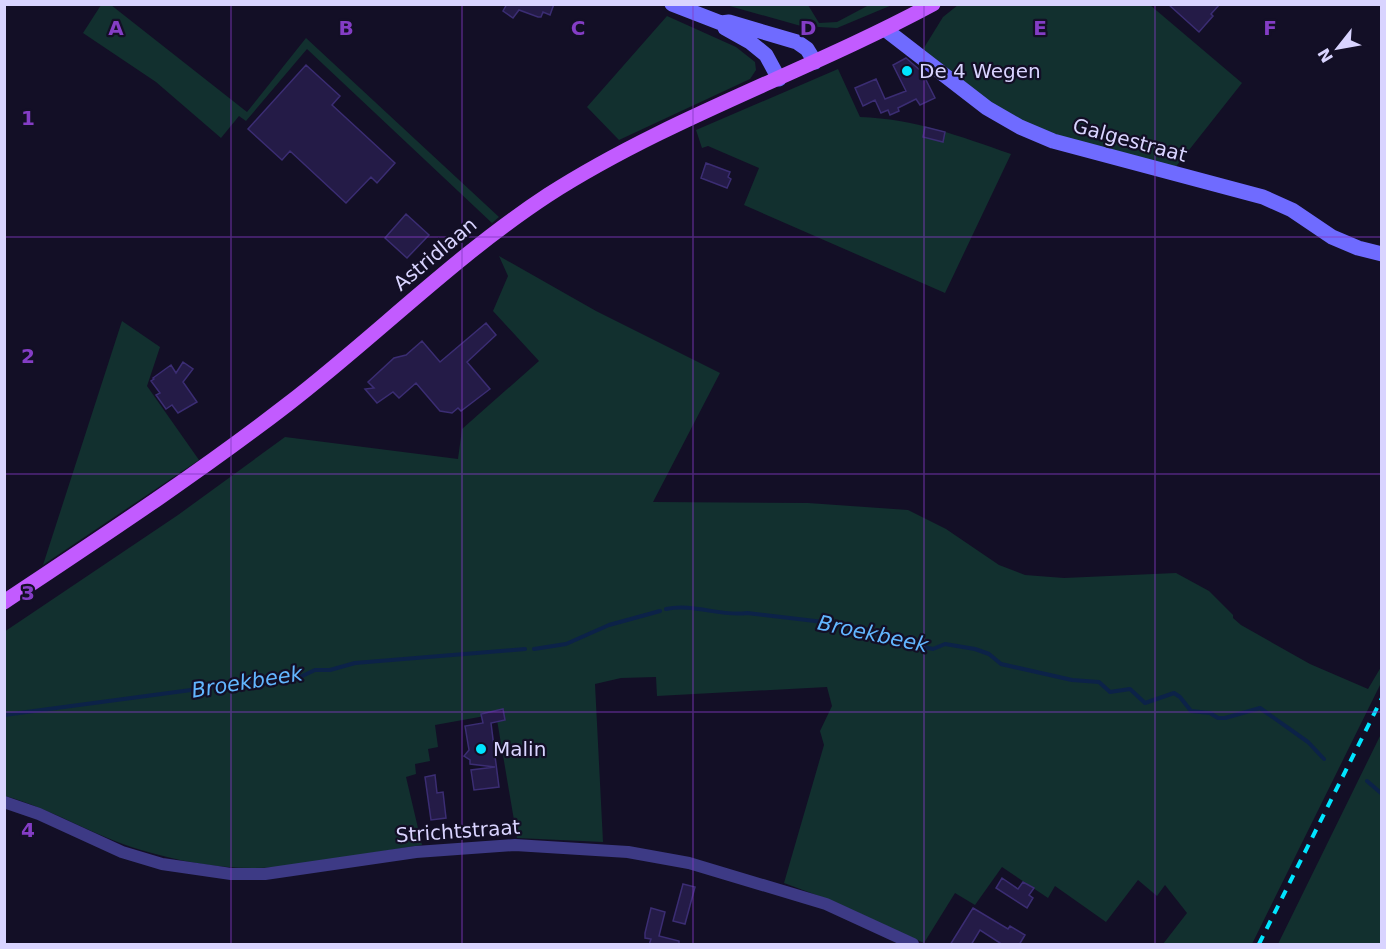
<svg xmlns="http://www.w3.org/2000/svg" width="1386" height="949" font-family="'DejaVu Sans',sans-serif">
  <style>
    .green { fill: #12302f }
    .lines { fill: none; stroke-linecap: round; stroke-linejoin: round }
    .stream { stroke: #0c2248; stroke-width: 4 }
    .building { fill: #241b47; stroke: #3b2d73; stroke-width: 1.5 }
    .street { stroke: #3d3a85; stroke-width: 12 }
    .secondary { stroke: #6f6bff; stroke-width: 15 }
    .primary { stroke: #c25bff; stroke-width: 15 }
    .rail { stroke: #00e5ff; stroke-width: 4; stroke-dasharray: 9 8; stroke-linecap: butt }
    .grid { fill: none; stroke: #843dc5; stroke-width: 1.5; stroke-opacity: 0.55 }
    .poi-dot { fill: #00e5ff; stroke: #130f26; stroke-width: 2 }
    .labels { text-anchor: middle; dominant-baseline: central; stroke-width: 4.5; stroke-linejoin: round; paint-order: stroke }
    .poi-label { font-size: 20px; fill: #d9d4ff; stroke: #130f26; text-anchor: start }
    .street-label { font-size: 20px; fill: #d9d4ff; stroke: #130f26 }
    .water-label { font-size: 21px; font-style: italic; fill: #62b6ff; stroke: #130f26 }
    .grid-label { font-size: 20px; text-anchor: middle; font-weight: bold; fill: #843dc5; stroke: #130f26; stroke-width: 4.5; stroke-linejoin: round; paint-order: stroke }
  </style>
  <rect width="100%" height="100%" fill="#130f26"/>
  <path class="green" d="M101,5H111L247,112L306,38L499,217L492,223L307,49L246,121L239,116L221,138L156,82L83,33Z
    M726,5H808L819,23L837,22L869,5H892L837,28L801,26Z
    M958,5H1150L1242,83L1174,169L1058,136L1020,121L994,106L922,51L943,17Z
    M667,16L736,47L755,62L756,70L750,79L619,140L587,107Z
    M838,69L860,117C915,119 959,136 1011,154L945,293L744,205L759,168L708,146L702,148L696,130Z
    M499,256L596,311L720,373L653,502L808,503L908,510L946,529L999,565L1025,575L1064,578L1176,573L1209,591L1233,615V618L1241,625L1310,664L1368,689L1381,667L1382,681L1252,944H1163L1187,913L1165,885L1157,896L1138,880L1106,922L1055,886L1048,898L1002,867L975,905L955,893L924,943L835,902L784,883L824,745L820,731L832,706L827,687L657,696L656,677L621,678L595,684L603,842L517,838L496,714L435,725L438,747L428,749L430,761L415,764L416,774L406,777L422,845C374,852 325,862 277,867C232,871 184,863 141,850C94,836 52,809 5,796L4,632L178,515L285,437L458,459L462,429L539,361L493,311L508,276Z
    M122,321L160,347L147,386L199,460L43,565Z
    M1381,734V944H1278Z"/>
  <g class="lines">
    <path class="stream" d="M666,609C693,603 721,617 747,613L832,623L870,630L882,638L933,649L945,644L975,649L989,654L1001,664L1072,680L1099,682L1110,692L1130,689L1145,703L1174,693L1180,697L1191,711L1210,713L1218,718H1225L1260,708L1308,742L1324,759
      M534,649L566,644L609,625L660,611
      M4,715L251,682L298,678L315,670H330L355,663L525,649
      M1367,781L1382,794"/>
  </g>
  <path class="building" d="M507,4H554L550,15L543,12L541,17H538L519,10L513,18L503,11Z
    M1168,4H1220L1211,14L1213,16L1199,32Z
    M906,58L922,72L935,98L920,105L916,99L898,108L899,111L890,115L888,110L881,113L875,100L863,106L855,88L876,79L885,99L906,91L893,65Z
    M306,65L340,96L332,105L395,163L377,183L371,177L346,203L290,151L282,160L248,129Z
    M925,127L945,132L943,142L923,137Z
    M706,163L730,172L728,177L731,179L727,188L701,178Z
    M406,214L429,235L407,258L385,238Z
    M486,323L496,335L467,362L490,389L461,411L458,408L452,413L440,411L416,383L399,398L393,392L377,403L365,389L374,388L368,382L394,358L406,355L422,341L440,362Z
    M183,362L193,369L183,382L197,402L178,413L172,405L166,409L156,395L160,393L151,381L154,379L153,378L171,365L176,373Z
    M503,709L505,720L491,723L494,747L499,752L495,756L499,787L474,790L471,770L495,767L470,764V760L464,756L469,750L465,726L483,723L481,714Z
    M435,775L437,793L443,792L446,818L431,820L425,777Z
    M1002,878L1018,889L1023,882L1034,888L1029,895L1033,898L1027,908L996,888Z
    M683,884L695,887L685,924L673,921Z
    M651,908L665,912L659,936L679,941V945H649L651,939L645,938V933Z
    M973,908L1008,929L1010,926L1025,935L1019,945H1003L980,930L971,945H950Z"/>
  <g class="lines">
    <path class="street" d="M4,802L39,814L122,852L162,864L231,874H265L416,852L515,845L628,852L689,863L826,904L913,944"/>
    <path class="secondary" d="M672,4L721,23L729,22L797,42L807,49L815,62
      M725,28L750,42L766,55L779,79
      M886,30L987,108L1020,127L1053,141L1263,197L1292,210L1332,237L1358,248L1382,254"/>
    <path class="primary" d="M4,602C100,538 196,475 288,404C376,336 455,256 548,195C668,118 807,72 933,4"/>
    <path class="rail" d="M1259,944L1382,698"/>
  </g>
  <path class="grid" d="M231,4V944M462,4V944M693,4V944M924,4V944M1155,4V944M4,237H1382M4,474H1382M4,712H1382"/>
  <g class="poi-dot">
    <circle cx="907" cy="71" r="6"/>
    <circle cx="481" cy="749" r="6"/>
  </g>
  <g class="labels">
    <g class="poi-label">
      <text x="919" y="71">De 4 Wegen</text>
      <text x="493" y="749">Malin</text>
    </g>
    <g class="street-label">
      <text transform="translate(1130 140) rotate(15)">Galgestraat</text>
      <text transform="translate(435 254) rotate(-40)">Astridlaan</text>
      <text transform="translate(458 831) rotate(-4)">Strichtstraat</text>
    </g>
    <g class="water-label">
      <text transform="translate(873 634) rotate(12)">Broekbeek</text>
      <text transform="translate(247 682) rotate(-9)">Broekbeek</text>
    </g>
  </g>
  <g class="grid-label">
    <text x="116" y="35">A</text>
    <text x="346" y="35">B</text>
    <text x="578" y="35">C</text>
    <text x="808" y="35">D</text>
    <text x="1040" y="35">E</text>
    <text x="1270" y="35">F</text>
    <text x="28" y="125">1</text>
    <text x="28" y="363">2</text>
    <text x="28" y="600">3</text>
    <text x="28" y="837">4</text>
  </g>
  <rect width="1386" height="949" fill="none" stroke="#d9d4ff" stroke-width="12"/>
  <g transform="translate(1338 48) rotate(239)" stroke="#130f26" stroke-width="4.5" paint-order="stroke">
  <path d="M0-4.5L10 22L0 15L-10 22Z" fill="#d9d4ff"/>
  <text y="-9" font-size="16" font-weight="bold" text-anchor="middle" fill="#d9d4ff">N</text>
  </g>
</svg>
